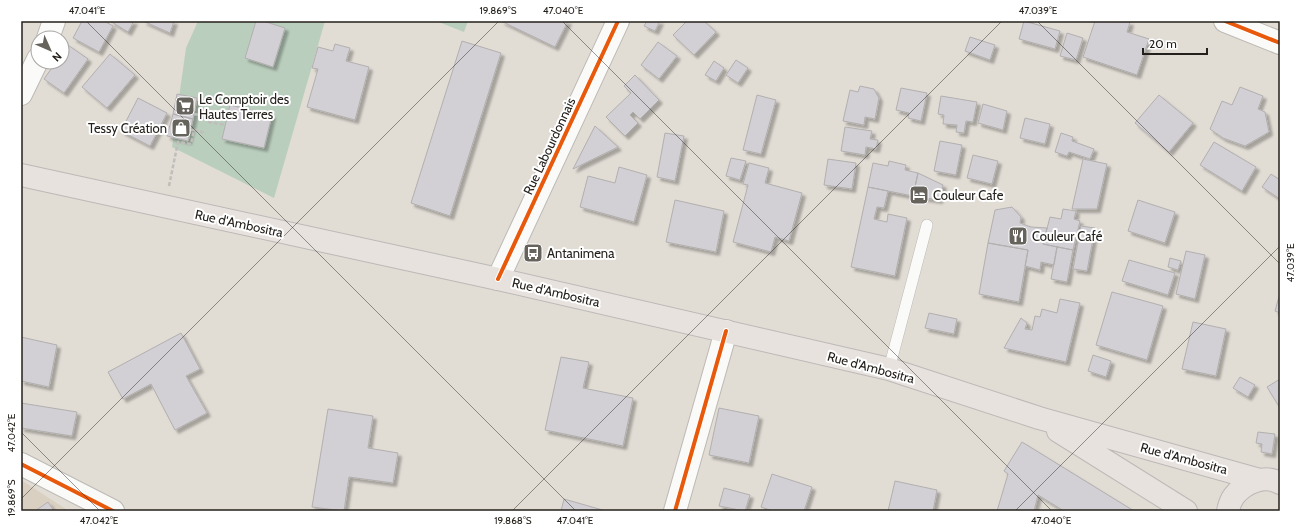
<svg xmlns="http://www.w3.org/2000/svg" width="1301" height="532" font-family="Cabin,sans-serif">
  <style>
    .built { fill: #dad0c1 }
    .green { fill: #bacebd }
    .building { fill: #d2cfd5; stroke: #b2afaf; filter: url(#shadow) }
    .lines { fill: none; stroke-linecap: round; stroke-linejoin: round }
    .service-casing { stroke: #bdb9b3; stroke-width: 12 }
    .minor-casing { stroke: #bdb9b3; stroke-width: 24 }
    .primary-casing { stroke: #bcb9b6; stroke-width: 24 }
    .path { stroke: #c0bebb; stroke-width: 2.5; stroke-dasharray: 4 2; stroke-linecap: butt }
    .service { stroke: #fafaf9; stroke-width: 11 }
    .minor { stroke: #fafaf9; stroke-width: 22 }
    .primary { stroke: #e8e2df; stroke-width: 22 }
    .cycleway-casing { stroke: #fff; stroke-width: 6 }
    .cycleway { stroke: #e8590c; stroke-width: 4 }
    .ticks { fill: none; stroke: #24201b; stroke-width: 1; stroke-opacity: 0.45 }
    .labels { text-anchor: middle; dominant-baseline: central; stroke-width: 4; stroke-linejoin: round; paint-order: stroke }
    .poi-label { font-size: 13px; fill: #24201b; stroke: #fff; text-anchor: start }
    .street-label { font-size: 13px; fill: #24201b; stroke: #fff }
    .neatline { fill: none; stroke: #24201b; stroke-width: 1.5 }
    .ticks-label { font-size: 10px; text-anchor: middle; fill: #24201b }
  </style>
  <defs>
    <filter id="shadow"><feDropShadow dx="3.5" dy="3.5" stdDeviation="1" flood-color="#0004"/></filter>
  </defs>
  <rect width="100%" height="100%" fill="#e1dcd4"/>
  <path class="built" d="M21,480L69,511H21Z"/>
  <path class="green" d="M198,21H325L274,198L172,147L186,48Z
    M436,21H468L464,32Z"/>
  <path class="building" d="M82,21H104L113,26L99,52L73,38Z
    M110,21H134L128,32Z
    M143,21H174L170,33Z
    M256,21H263L285,28L273,67L245,58Z
    M501,21H568L555,47Z
    M647,21H660L655,31L644,26Z
    M687,21H704L716,32L694,55L673,35Z
    M1024,21L1060,31L1055,49L1019,39Z
    M1095,21L1130,22L1127,32L1149,39L1137,75L1083,57Z
    M1067,33L1083,38L1076,60L1060,56Z
    M970,37L995,45L990,60L965,51Z
    M462,41L501,53L450,216L411,203Z
    M658,42L677,56L659,79L641,65Z
    M335,44L350,48L346,61L369,67L355,120L307,107L318,69L312,68L318,47L333,51Z
    M68,45L88,59L64,93L44,79L56,62H62V53Z
    M110,54L135,75L107,108L82,87Z
    M736,60L748,68L738,83L726,75Z
    M714,61L724,68L716,81L705,75Z
    M635,75L659,100L640,119L633,112L630,115L638,123L625,136L606,117L631,93L624,86Z
    M860,86L874,89L879,98L875,119L865,117L864,125L843,121L850,90L858,92Z
    M1240,87L1263,96L1258,109L1265,112L1269,132L1245,146L1223,138L1210,129L1222,101L1232,105Z
    M901,88L927,93L921,121L908,118L909,113L896,110Z
    M177,94L197,98L193,119L173,114Z
    M757,95L776,100L761,154L743,150Z
    M1159,95L1193,123L1169,152L1135,123Z
    M941,96L977,102L973,122L966,121L964,133L956,132L957,125L943,124L944,115L938,114Z
    M138,98L167,113L150,146L121,131Z
    M983,104L1007,111L1003,130L978,123Z
    M230,105L272,115L264,148L222,139Z
    M173,114L193,119L188,141L167,136Z
    M1025,118L1050,124L1045,144L1020,138Z
    M595,126L618,147L573,169Z
    M845,127L872,131L870,139L878,140L876,149L866,147L865,155L841,151Z
    M665,133L684,136L675,181L657,177Z
    M1061,133L1073,137L1072,141L1094,149L1090,159L1069,152L1067,156L1055,152Z
    M940,141L962,145L956,175L934,171Z
    M1214,142L1256,167L1242,191L1200,165Z
    M973,155L998,161L992,184L967,178Z
    M731,158L746,161L740,180L726,176Z
    M828,159L856,163L852,189L824,185Z
    M1083,159L1107,164L1097,209H1072Z
    M889,161L906,165L905,170L918,173L913,196L868,187L873,163L888,166Z
    M749,163L769,168L765,183L802,193L789,241L775,237L771,252L733,242L748,185L743,184Z
    M619,167L647,175L634,222L580,207L588,176L615,183Z
    M918,173L943,185L939,200L913,196Z
    M1271,174L1280,180V199L1262,187Z
    M868,187L888,191L884,208L877,207L874,219L887,222L888,214L907,218L895,276L851,267Z
    M675,200L724,211L716,252L666,242Z
    M1138,200L1175,212L1165,243L1128,231Z
    M1012,207L1021,217L1020,223L1031,227L1047,228L1043,244L1057,247L1054,265L1041,262L1040,270L1025,266L1028,250L988,243L995,210Z
    M1063,209L1076,211L1074,219L1080,221L1073,250L1043,244L1050,217L1061,219Z
    M1081,226L1095,228L1087,271L1073,269Z
    M988,243L1028,250L1019,302L979,294Z
    M1057,247L1073,250L1067,282L1051,279Z
    M1186,251L1205,255L1195,299L1176,294Z
    M1170,258L1181,261L1178,270L1168,267Z
    M1129,260L1175,273L1168,295L1122,281Z
    M1112,292L1163,306L1147,360L1096,345Z
    M1280,293V313L1275,311Z
    M1060,299L1080,303L1066,362L1004,348L1021,318L1027,323L1025,329L1032,330L1035,316L1040,317L1042,309L1057,313Z
    M929,313L957,319L954,334L925,328Z
    M1193,322L1226,329L1216,376L1182,369Z
    M181,333L200,369L186,376L207,413L175,430L151,384L123,399L108,372Z
    M21,337L57,345L49,387L21,381Z
    M1093,355L1111,361L1106,377L1088,371Z
    M561,357L589,362L583,388L633,398L623,446L545,430Z
    M1240,377L1255,385L1248,397L1233,388Z
    M1280,379V408L1267,387Z
    M21,403L77,412L72,436L21,428Z
    M719,408L759,416L749,463L709,455Z
    M328,409L373,416L368,448L398,453L393,483L349,477L344,511L312,507Z
    M1258,432L1275,434L1272,454L1261,452L1262,444L1256,443Z
    M1022,442L1134,511H1064L1038,495L1034,511H997L1008,474L1004,471Z
    M772,474L812,487L804,511H773L761,507Z
    M895,481L937,490L933,511H888Z
    M724,488L750,495L745,511L719,506Z
    M564,499L606,511H561Z
    M48,502L54,511H35Z"/>
  <g class="lines">
    <defs>
      <path id="service" d="M889,369L927,225"/>
      <path id="minor" d="M1225,21L1280,43
        M48,38L54,21
        M21,94L38,59
        M498,279L618,21
        M21,464L113,511
        M675,511L726,331"/>
      <path id="primary" d="M21,175L498,279L889,369L1039,418L1260,480
        M1058,431L1186,511
        M1228,511C1229,506 1231,500 1234,496C1244,483 1264,474 1280,483"/>
    </defs>
    <use href="#service" class="service-casing"/>
    <use href="#minor" class="minor-casing"/>
    <use href="#primary" class="primary-casing"/>
    <path class="path" d="M194,114L209,117
      M208,122L225,125
      M194,130L206,133
      M169,186L178,142L191,144L194,130H190"/>
    <use href="#service" class="service"/>
    <use href="#minor" class="minor"/>
    <use href="#primary" class="primary"/>
    <defs>
      <path id="cycleway" d="M1225,21L1280,43
        M498,279L618,21
        M21,464L113,511
        M675,511L726,331"/>
    </defs>
    <use href="#cycleway" class="cycleway-casing"/>
    <use href="#cycleway" class="cycleway"/>
  </g>
  <path class="ticks" d="M86,21L576,511M562,21L1052,511M1037,21L1280,264M21,432L100,511M21,499L499,21M512,511L1002,21M1015,511L1280,246"/>
  <defs>
    <symbol id="supermarket-square" viewBox="-11 -11 22 22"><rect x="-9" y="-9" width="18" height="18" rx="4" fill="#66625c" stroke="#fff"/><path d="M-6-5.5h2.5l.6 2H6L4.5 2H-2.5L-4.4-4H-6ZM-1.5 3.2a1.3 1.3 0 1 0 .1 0ZM3 3.2a1.3 1.3 0 1 0 .1 0Z" fill="#fff"/></symbol>
    <symbol id="shop-square" viewBox="-11 -11 22 22"><rect x="-9" y="-9" width="18" height="18" rx="4" fill="#66625c" stroke="#fff"/><path d="M-5-2.5h2.3a2.7 3.5 0 0 1 5.4 0H5L5.5 6h-11ZM-1.5-2.5h3a1.5 2.3 0 0 0-3 0Z" fill="#fff"/></symbol>
    <symbol id="hotel-square" viewBox="-11 -11 22 22"><rect x="-9" y="-9" width="18" height="18" rx="4" fill="#66625c" stroke="#fff"/><path d="M-6-4.5h1.5V1H6V5H4.5V3h-9V5H-6ZM-4 0a1.8 1.8 0 1 1 3.6 0ZM.5 0V-2.5h3Q6-2.5 6 0Z" fill="#fff"/></symbol>
    <symbol id="restaurant-square" viewBox="-11 -11 22 22"><rect x="-9" y="-9" width="18" height="18" rx="4" fill="#66625c" stroke="#fff"/><path d="M-5-6h1v4h1v-4h1v4h1v-4h1v5L-1.5 .5V6h-2V.5L-5-1ZM5-6V6H3V1.5H1.5Q1.5-4 5-6Z" fill="#fff"/></symbol>
    <symbol id="bus-square" viewBox="-11 -11 22 22"><rect x="-9" y="-9" width="18" height="18" rx="4" fill="#66625c" stroke="#fff"/><path d="M-5-6H5V4H4V6H2V4H-2V6H-4V4H-5ZM-3.5-4V0h7V-4ZM-3.5 1.2v1.5H-2V1.2ZM2 1.2v1.5H3.5V1.2Z" fill="#fff"/></symbol>
  </defs>
  <g fill-rule="evenodd">
    <use href="#supermarket-square" x="174" y="95" width="22" height="22"/>
    <use href="#shop-square" x="170" y="117" width="22" height="22"/>
    <use href="#hotel-square" x="908" y="184" width="22" height="22"/>
    <use href="#restaurant-square" x="1007" y="225" width="22" height="22"/>
    <use href="#bus-square" x="522" y="242" width="22" height="22"/>
  </g>
  <g class="labels">
    <g class="poi-label">
      <text x="199" y="99">Le Comptoir des<tspan x="199" dy="15">Hautes Terres</tspan></text>
      <text x="167" y="128" text-anchor="end">Tessy Création</text>
      <text x="933" y="195">Couleur Cafe</text>
      <text x="1032" y="236">Couleur Café</text>
      <text x="547" y="253">Antanimena</text>
    </g>
    <g class="street-label">
      <text transform="translate(549 146) rotate(-65)">Rue Labourdonnais</text>
      <text transform="translate(239 223) rotate(12)">Rue d'Ambositra</text>
      <text transform="translate(556 292) rotate(13)">Rue d'Ambositra</text>
      <text transform="translate(871 367) rotate(15)">Rue d'Ambositra</text>
      <text transform="translate(1184 458) rotate(15)">Rue d'Ambositra</text>
    </g>
  </g>
  <rect width="1301" height="532" fill="none" stroke="#ffffff" stroke-width="44"/>
  <g transform="translate(50 50) rotate(135)"><circle r="19" fill="#ffffff" stroke="#a7a6a4"/>
  <path d="M0-3L7 15L0 10L-7 15Z" fill="#66625c"/>
  <text y="-6" font-size="11" font-weight="bold" text-anchor="middle" fill="#24201b">N</text>
  </g>
  <path d="M1143 48v6h64v-6" fill="none" stroke="#24201b" stroke-width="2"/>
  <text x="1149" y="48" font-size="12" fill="#24201b" stroke="#ffffff" stroke-width="3" paint-order="stroke">20 m</text>
  <rect x="22" y="22" width="1257" height="488" class="neatline"/>
  <g class="ticks-label">
    <text x="87" y="14">47.041°E</text>
    <text x="498" y="14">19.869°S</text>
    <text x="563" y="14">47.040°E</text>
    <text x="1038" y="14">47.039°E</text>
    <text transform="translate(1290 263) rotate(-90)" y="4">47.039°E</text>
    <text transform="translate(11 433) rotate(-90)" y="4">47.042°E</text>
    <text transform="translate(11 498) rotate(-90)" y="4">19.869°S</text>
    <text x="99" y="524">47.042°E</text>
    <text x="513" y="524">19.868°S</text>
    <text x="575" y="524">47.041°E</text>
    <text x="1051" y="524">47.040°E</text>
  </g>
</svg>
